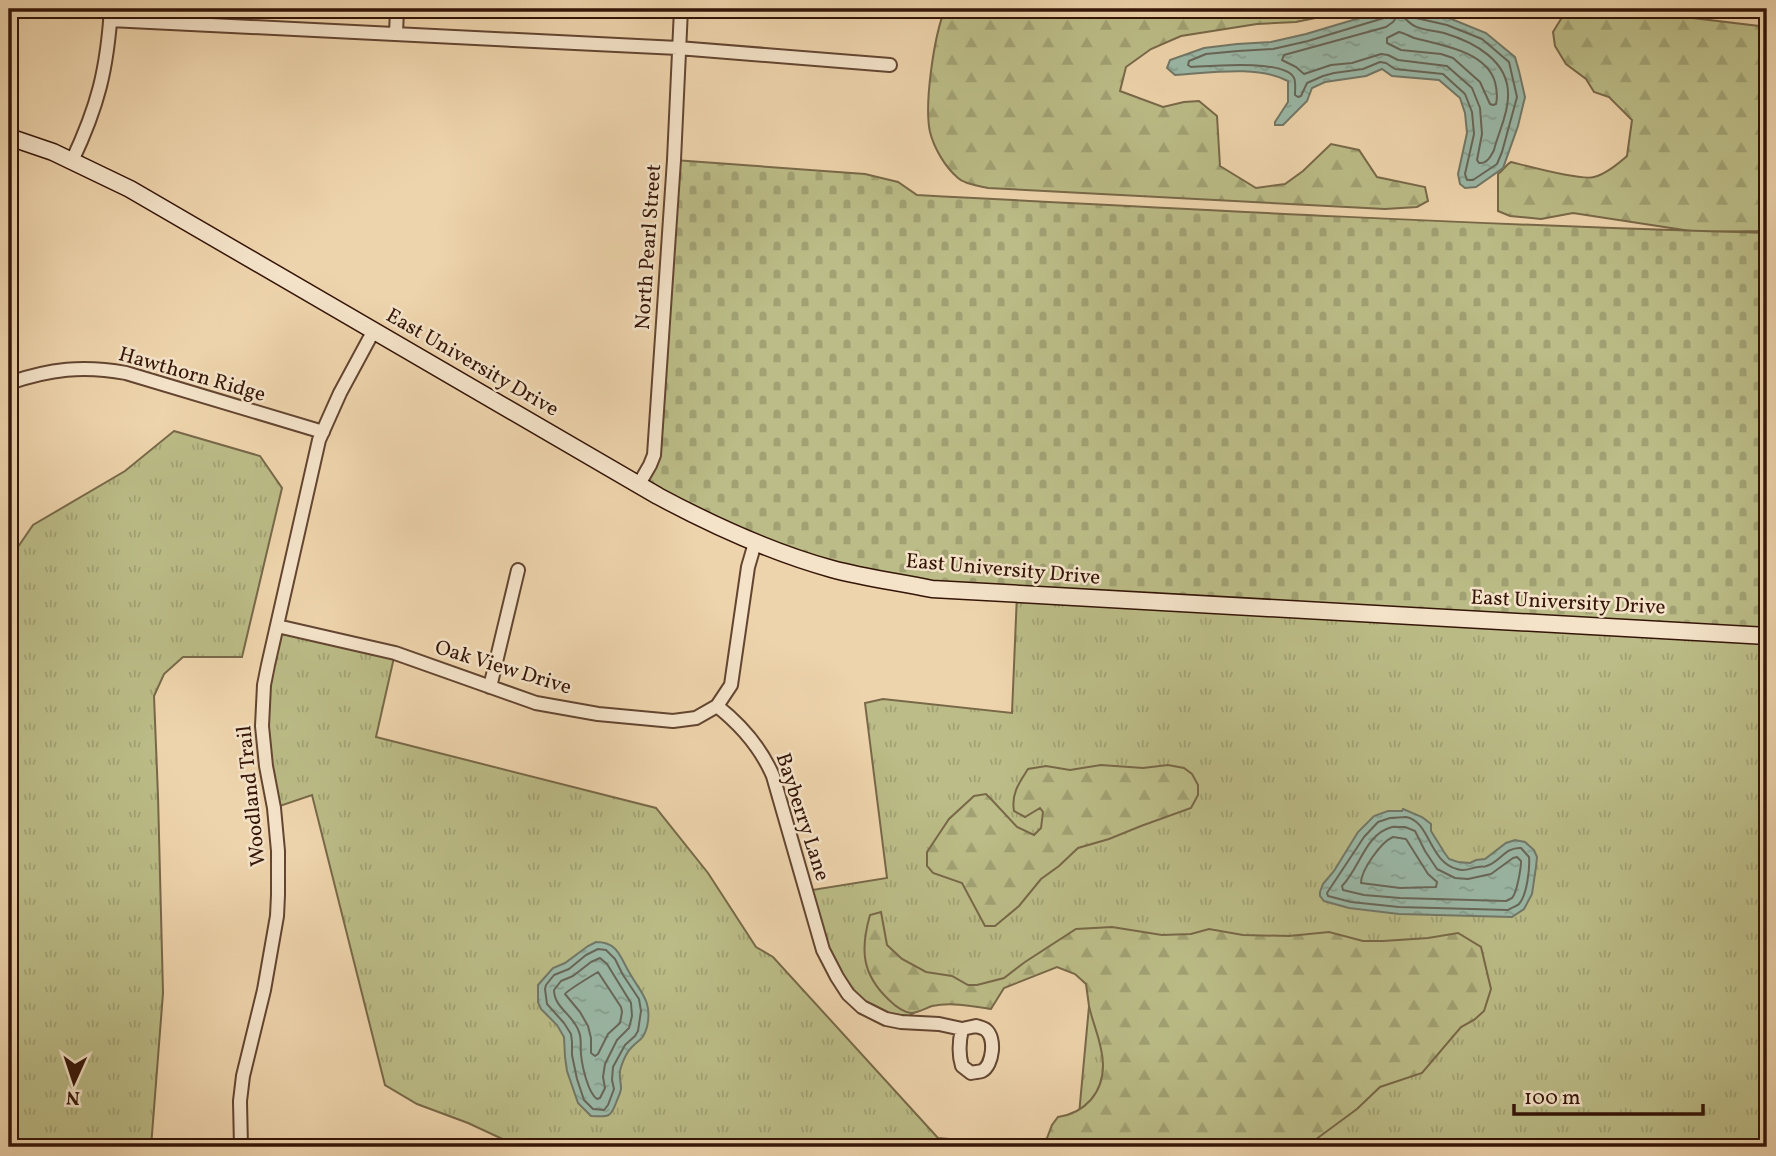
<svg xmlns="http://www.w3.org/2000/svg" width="1776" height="1156" font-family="Vollkorn,serif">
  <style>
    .grass { fill: url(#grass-tufts); stroke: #786848; stroke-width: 2 }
    .forest { fill: url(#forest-firs); stroke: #786848; stroke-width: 2 }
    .cemetery { fill: url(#cemetery-stones); stroke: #786848; stroke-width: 2 }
    .water { fill: url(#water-ripples); stroke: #727767; stroke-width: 2 }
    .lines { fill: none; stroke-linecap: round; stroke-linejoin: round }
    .shore { stroke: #686658; stroke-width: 2 }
    .minor-casing { stroke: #634531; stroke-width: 16 }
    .secondary-casing { stroke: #351508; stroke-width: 19 }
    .minor { stroke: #f4e3c9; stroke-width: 12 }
    .secondary { stroke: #f4e3c9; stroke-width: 16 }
    .labels { text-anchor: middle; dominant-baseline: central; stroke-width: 5; stroke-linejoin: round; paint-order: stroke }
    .street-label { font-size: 21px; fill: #351508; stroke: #f4e3c9 }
  </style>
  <defs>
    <pattern id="grass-tufts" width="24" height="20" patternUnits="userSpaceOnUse" patternTransform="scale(1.75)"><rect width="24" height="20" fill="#bbbc87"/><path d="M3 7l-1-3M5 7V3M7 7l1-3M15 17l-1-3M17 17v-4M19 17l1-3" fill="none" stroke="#a1a173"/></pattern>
    <pattern id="forest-firs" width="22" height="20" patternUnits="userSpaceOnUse" patternTransform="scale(1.75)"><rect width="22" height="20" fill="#bbbc87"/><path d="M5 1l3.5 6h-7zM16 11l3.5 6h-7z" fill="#a1a173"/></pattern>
    <pattern id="cemetery-stones" width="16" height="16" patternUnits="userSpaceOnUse" patternTransform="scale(1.75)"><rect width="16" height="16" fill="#bbbc87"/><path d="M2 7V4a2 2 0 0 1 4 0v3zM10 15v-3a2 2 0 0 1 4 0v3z" fill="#a1a173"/></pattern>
    <pattern id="water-ripples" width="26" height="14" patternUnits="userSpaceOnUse" patternTransform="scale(1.75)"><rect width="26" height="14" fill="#9ab8a7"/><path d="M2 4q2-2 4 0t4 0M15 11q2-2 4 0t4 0" fill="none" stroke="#859d8e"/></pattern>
  </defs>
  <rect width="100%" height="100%" fill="#eed4ac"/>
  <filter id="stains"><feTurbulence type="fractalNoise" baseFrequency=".00286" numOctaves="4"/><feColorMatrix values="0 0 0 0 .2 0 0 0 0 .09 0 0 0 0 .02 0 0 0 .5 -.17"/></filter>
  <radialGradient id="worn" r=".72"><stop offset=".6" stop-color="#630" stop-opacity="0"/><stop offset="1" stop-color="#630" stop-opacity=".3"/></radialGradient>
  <path class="grass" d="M174,431L260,456L282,488L242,657H183L164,674L154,696L158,796L163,993L151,1147H9V560L33,525L125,471Z
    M1017,594L1767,636V1147H1076L1093,963L1050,954L988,988L933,999L901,1022L848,994L827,960L806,891L887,878L865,703L883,699L1012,713Z
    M277,626L395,653L376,737L656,808L708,873L756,947L773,957L938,1138L1038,1147H511L509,1142L468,1123L417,1104L385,1085L312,795L274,808L263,706Z"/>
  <path class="forest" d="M945,9H1339L1340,13L1296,22L1257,24L1181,36L1151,49L1126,67L1120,91L1163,107L1184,102L1199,101L1217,116L1220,166L1256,188L1285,184L1303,171L1331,144L1359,150L1377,177L1425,187L1428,201L1417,207L1385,209L988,188C979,186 964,184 958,178C945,167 934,148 930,132C924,104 934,36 945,9Z
    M1581,9H1618L1767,27V231L1697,232L1573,213L1541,219L1510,216L1498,211V174C1504,170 1505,165 1511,162C1527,166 1581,181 1594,177C1606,174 1618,164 1627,156L1632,120L1609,97L1594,92L1586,79L1566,64L1555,46L1553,32L1564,14Z
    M1101,765L1143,768L1168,765L1184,768L1192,774L1198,785V795L1191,808L1141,826L1109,839L1078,848L1059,866L1041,879L1019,906L995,926H985L962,883L933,873L927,866V852L949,819L974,796L986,794L991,799L1017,827L1034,835L1041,828L1043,812L1040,808L1025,817L1014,811C1011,794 1019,783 1028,769L1046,766L1070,770Z
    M881,912L887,945L902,959L926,972L952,976L968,985H977L1004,978L1025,962L1076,929L1112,927L1162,935L1191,934L1209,929L1243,935L1289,936L1329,932L1363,941H1383L1428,938L1458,933L1481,947L1491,989L1484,1011L1474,1020L1461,1027L1422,1073L1380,1087L1357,1109L1315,1140L1301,1147H1034L1047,1138L1052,1125L1058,1117C1085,1113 1103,1093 1103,1065C1103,1044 1093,1025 1089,1006C1088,999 1087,991 1086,984L1075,974L1057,967L1004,988L991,1009C972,1006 951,1002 932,1006C926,1008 917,1013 911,1013C903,1012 894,1005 888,999C862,974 860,950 870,915Z"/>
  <path class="cemetery" d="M674,160L865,174L898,182L917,195C1200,210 1484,225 1767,233V636L932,589L832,569L639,484L650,465Z"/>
  <path class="water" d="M1411,10L1449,18L1486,33L1515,57L1519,71L1525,97L1518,126L1503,168L1476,187L1465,188L1460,184L1458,174L1467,133L1465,113L1460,98L1439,80L1392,76L1382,69L1366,76L1325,82L1312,88L1307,101L1283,125H1275V122L1288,102V81C1258,65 1209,73 1175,75L1167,68L1170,60L1204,48L1237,44L1271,42L1306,34L1383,11Z
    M1403,809L1422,817L1431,824V831L1444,852L1449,859L1458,862L1470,863L1476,860L1485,859L1506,843L1515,840L1525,842L1534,850L1537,857L1536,867L1532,894L1524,909L1512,917L1399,914L1349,908L1324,901L1320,896V892L1323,884L1334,871L1358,832L1374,816L1388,811H1402Z
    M596,942C618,942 620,957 629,972C640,992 653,1001 647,1027C643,1041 639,1039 631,1048C627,1052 623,1061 621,1067C618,1075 621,1081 621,1088C621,1093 617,1099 616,1103C610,1119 607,1116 591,1116L578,1103L567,1071L565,1057L564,1037L557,1025L541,1009L538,1002V985L553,968L565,963L588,946Z"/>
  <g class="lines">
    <path class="shore" d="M1389,9L1388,14L1384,18L1308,41L1273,49L1238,51L1206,54L1189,61L1188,65L1191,67C1210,66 1285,59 1294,78C1296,82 1295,90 1295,95L1298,97L1301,96L1307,83L1323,76L1334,73L1363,69L1380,62L1386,63L1395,69L1443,74L1465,94L1472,112L1474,134L1465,174L1467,180H1473L1497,164L1502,152L1517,97L1509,62L1482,39L1447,25L1416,18L1412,14L1411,9
      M1401,14C1416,32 1423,28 1444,33C1474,42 1510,61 1508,97C1508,115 1498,133 1494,150C1491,156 1487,164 1479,163L1477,160L1482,134L1480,108L1472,88L1447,66L1398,60L1388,55L1381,54L1352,63L1331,65L1304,74L1296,67L1282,60L1284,55L1386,27L1393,22L1398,15Z
      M1399,32C1404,33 1409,36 1414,38C1440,45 1486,51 1495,82C1497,90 1498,96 1496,104L1493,105L1490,104L1480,82L1453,58L1441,54L1401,50L1387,43V38Z
      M1390,818C1395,818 1401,817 1406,817C1430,821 1429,862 1457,869C1465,872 1470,868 1478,867C1487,865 1480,869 1489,865C1501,860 1506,847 1521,848L1529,857C1530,868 1527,895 1519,904C1517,906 1511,908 1508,910L1399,907L1351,902L1328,896L1327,893L1364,837L1378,822Z
      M1392,827H1405L1415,831L1425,851L1437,869L1455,878L1468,879L1491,874L1513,858L1517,857L1521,861C1521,868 1517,893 1512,898C1510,899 1508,900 1506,901L1400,898L1364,895L1343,890L1342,886C1360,868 1365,834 1392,827Z
      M1393,837L1406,839L1428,874L1437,882L1436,887L1400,888L1361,883C1361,870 1381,842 1393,837Z
      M598,949L606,950L615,959L623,975L639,999L641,1011L638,1031L635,1036L625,1045L613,1067L612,1080L614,1089L608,1105L604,1110L593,1109L584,1100L577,1079L572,1055V1042L571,1034L564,1023L547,1004L545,989L546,985L554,975L569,969L586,955Z
      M600,958L607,964L631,1003L632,1016L629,1028L617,1040L605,1064L603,1077L605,1088L600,1098L597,1099C588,1093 582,1066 581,1054C580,1046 582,1039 579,1032C574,1015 554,1008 554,990L561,981L573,976L591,962Z
      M598,972L621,1007L622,1012L620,1023L608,1034L598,1054L595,1056L591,1053V1038L588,1026L580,1012L565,994C568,990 593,975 598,972Z"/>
    <defs>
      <path id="minor" d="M110,20L678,48L890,65
        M396,34L397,9
        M72,161C98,106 107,70 111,9
        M9,383C50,369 83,365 126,373L323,432
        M639,484L650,465L654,455L674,160L681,9
        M277,626L395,653L536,703L598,714L673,721L696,718L717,706L731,685L748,567L755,543
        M490,687L518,570
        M717,706C741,725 761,748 773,776L823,950L837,977L848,994L862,1007L886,1019L901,1022L939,1024L962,1029
        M976,1026C979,1027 984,1028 986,1030C996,1038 993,1065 982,1071C979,1072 974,1072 971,1073L962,1066C958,1053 959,1042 962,1029Z
        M241,1147L240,1101L243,1076L264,990L277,916L278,895V851L274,808L266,766L262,726L264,685L268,665L319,440L340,393L374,330"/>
      <path id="secondary" d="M9,137L53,152L130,189L658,496C714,526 770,552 832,569C865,578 899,582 932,589L1767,636"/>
    </defs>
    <use href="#minor" class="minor-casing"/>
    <use href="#secondary" class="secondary-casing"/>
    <use href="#minor" class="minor"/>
    <use href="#secondary" class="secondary"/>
  </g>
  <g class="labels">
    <g class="street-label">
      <text transform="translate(649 247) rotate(-86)">North Pearl Street</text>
      <text transform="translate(472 363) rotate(30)">East University Drive</text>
      <text transform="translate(192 375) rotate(16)">Hawthorn Ridge</text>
      <text transform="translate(1003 570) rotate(5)">East University Drive</text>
      <text transform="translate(1568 603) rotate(3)">East University Drive</text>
      <text transform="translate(503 668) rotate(17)">Oak View Drive</text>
      <text transform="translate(252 796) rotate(-96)">Woodland Trail</text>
      <text transform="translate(802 817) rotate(72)">Bayberry Lane</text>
    </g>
  </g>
  <rect width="1776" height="1156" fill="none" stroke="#eed4ac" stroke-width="35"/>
  <rect x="10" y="10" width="1755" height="1135" fill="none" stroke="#351508" stroke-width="3.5"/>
  <rect x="18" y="18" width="1741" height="1121" fill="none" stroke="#351508" stroke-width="2"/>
  <g transform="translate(74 1082) rotate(183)" stroke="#f4e3c9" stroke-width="5" paint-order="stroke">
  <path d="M0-5L12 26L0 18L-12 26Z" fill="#351508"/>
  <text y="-10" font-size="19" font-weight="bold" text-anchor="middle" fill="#351508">N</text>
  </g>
  <path d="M1514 1104v10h189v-10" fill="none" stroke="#351508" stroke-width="3.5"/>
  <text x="1524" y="1104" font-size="21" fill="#351508" stroke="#f4e3c9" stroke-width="5" paint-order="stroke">100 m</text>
  <rect width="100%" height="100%" filter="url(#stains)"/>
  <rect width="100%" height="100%" fill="url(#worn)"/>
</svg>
